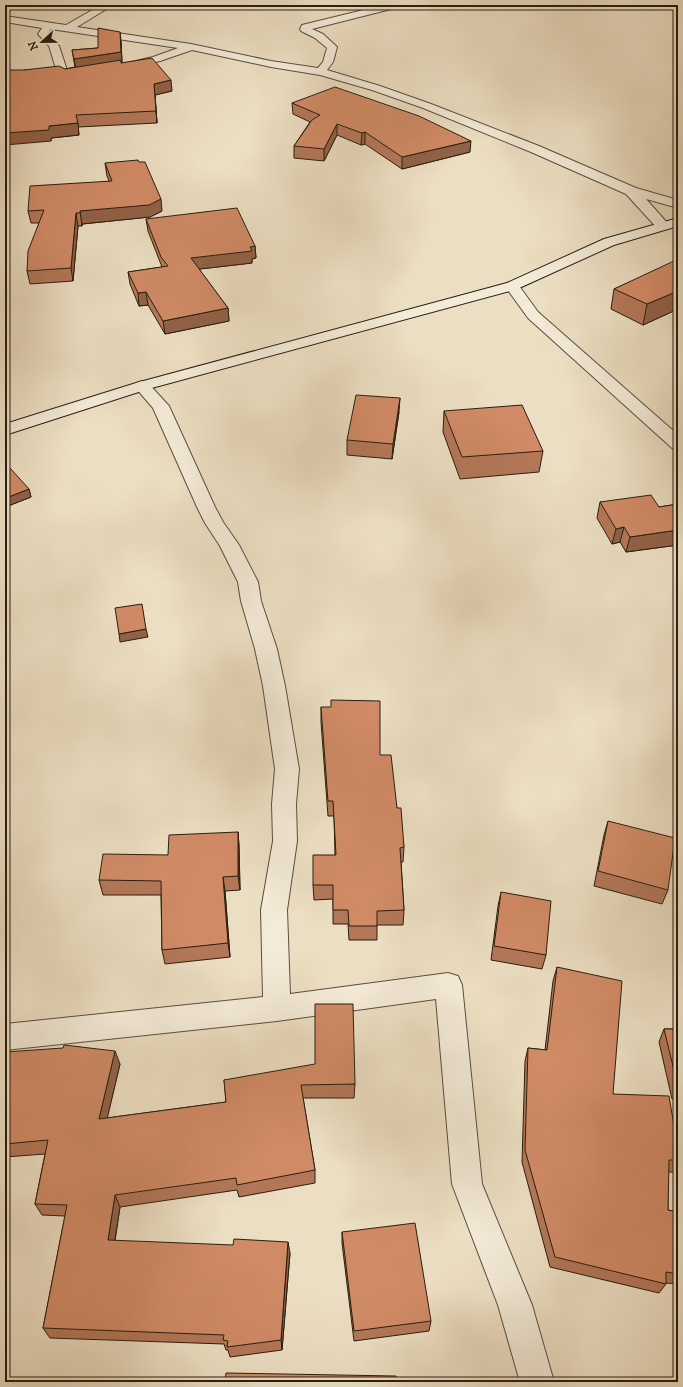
<svg xmlns="http://www.w3.org/2000/svg" width="683" height="1387" font-family="'IM FELL DW Pica',serif">
  <style>
    .lines { fill: none; stroke-linecap: round; stroke-linejoin: round }
    .minor-casing { stroke: #594e3c; stroke-width: 2 }
    .secondary-casing { stroke: #281e10; stroke-width: 2 }
    .minor { fill: #f3ead7; fill-rule: evenodd }
    .secondary { fill: #f3ead7; fill-rule: evenodd }
    .wall { fill: #b37758; stroke: #281e10 }
    .shaded-wall { fill: #926147; stroke: #281e10 }
    .building { fill: #d08a66; stroke: #281e10 }
  </style>
  <rect width="100%" height="100%" fill="#ecdec2"/>
  <filter id="stains"><feTurbulence type="fractalNoise" baseFrequency=".005" numOctaves="4"/><feColorMatrix values="0 0 0 0 .2 0 0 0 0 .09 0 0 0 0 .02 0 0 0 .5 -.17"/></filter>
  <radialGradient id="worn" r=".72"><stop offset=".6" stop-color="#630" stop-opacity="0"/><stop offset="1" stop-color="#630" stop-opacity=".3"/></radialGradient>
  <g class="lines">
    <defs>
      <path id="minor" d="M101,5H113L77,27L191,44L271,61L318,68L323,62L327,48L315,38L301,31L300,29L302,25L384,5H401L399,7L312,29L323,34L337,47L333,62L327,70L380,86L431,104L539,146L636,188L678,200V208L646,199L670,226L668,229H658L626,194L531,152L423,108L372,90L320,75L271,67L192,50L160,61L123,70L119,69L118,67L119,65L153,57L178,48L51,29L48,33L59,46L67,70C75,73 84,67 90,73C84,81 63,80 57,72L49,46L38,34L42,28L5,22V16L66,25Z
        M512,282L517,283L538,312L678,435V449L672,448L528,318L505,286L507,283Z
        M142,381L148,383L169,406L215,507L223,522L239,545L258,582L261,601L277,649L285,686L299,769L296,804L297,841L287,910L290,994L448,973L458,976L462,985L482,1184L532,1305L554,1382H520L498,1305L452,1184L436,999L277,1021L5,1050V1024L263,997L261,910L273,841L272,804L275,769L263,686L255,649L241,601L238,582L220,546L205,523L197,507L153,408L134,386L136,383Z"/>
      <path id="secondary" d="M678,218V226L614,245L517,289L148,389L5,435V424L136,383L507,283L604,239Z"/>
    </defs>
    <use href="#minor" class="minor-casing"/>
    <use href="#secondary" class="secondary-casing"/>
    <use href="#minor" class="minor"/>
    <use href="#secondary" class="secondary"/>
  </g>
  <path class="wall" d="M121,41L122,62H121V63L172,91L155,95L157,123L78,127L79,135L51,138V141L24,70L65,69L75,67L72,50L98,48Z
    M292,103L470,152L402,169L365,144L361,145L337,135L324,161L294,158V146L310,122L293,114Z
    M105,163L162,211L150,217L82,224V226H78L73,281L30,284L27,271L39,223H31L28,211L109,181L107,176Z
    M146,219L255,246L256,258L252,259V263L199,269L228,308L229,321L165,334L148,305L139,306L130,284L128,272L162,267L148,231Z
    M678,261V309L643,325L611,309L614,289Z
    M444,411L543,451L539,472L460,479L443,432Z
    M399,412L392,459L347,455V440Z
    M5,470L29,489L31,497L8,506L5,503Z
    M600,502L659,507L678,504V545L626,552L620,542L612,544L597,518Z
    M321,707L380,755L397,808L404,847L403,862H401L404,910L403,925H377V940H349L348,924H333V899L314,900L313,885L335,855L334,816H328L321,722Z
    M608,821L668,890L662,904L594,886L604,835Z
    M238,832L239,846L240,890L225,891L230,957L165,964L162,950L161,895H103L99,880L168,855Z
    M501,892L546,955L542,969L491,960L498,906Z
    M557,967L613,1094L678,1150V1164L673,1172H668V1210L678,1212V1284L666,1283V1284L659,1293L550,1267L522,1162L525,1061L528,1048L545,1050L553,981Z
    M664,1029H678V1099H672L659,1042Z
    M5,1052L120,1064L107,1118L226,1102L224,1080L355,1084L354,1098H303L315,1170V1183L239,1197L237,1190L120,1207L115,1241L290,1253L282,1350L230,1357L228,1350H226L224,1344L50,1338L43,1328L65,1216L42,1215L35,1204L45,1154L5,1157Z
    M342,1232L431,1321L429,1331L354,1341L342,1243Z"/>
  <path class="shaded-wall" d="M120,32L121,41L122,62L76,69L74,59L121,52Z
    M171,80L172,91L155,95L157,123L154,84Z
    M78,123L79,135L51,138V141L5,145V133L49,126Z
    M337,124V135L324,161V149Z
    M365,132V144L361,145L362,133Z
    M471,141L470,152L402,169V157Z
    M161,199L162,211L150,217L82,224V226L80,211Z
    M76,213L78,226L73,281L71,268Z
    M255,246L256,258L252,259V263L192,270L191,258Z
    M678,291V309L643,325L647,304Z
    M146,292L148,305L139,306L138,293Z
    M228,308L229,321L165,334L163,321Z
    M400,398L399,412L392,459L393,444Z
    M29,489L31,497L8,506L6,498Z
    M624,527L620,542L612,544L616,529Z
    M678,530V545L626,552L630,537Z
    M146,629L148,637L120,642L119,634Z
    M238,832L239,846L240,890L238,876Z
    M223,877L225,891L230,957L228,943Z
    M115,1051L120,1064L104,1132L99,1119Z
    M115,1195L120,1207L113,1252L108,1240Z
    M288,1242L290,1253L282,1350L281,1340Z"/>
  <path class="building" d="M98,28L120,32L121,52L74,59L72,50L98,48Z
    M152,58L171,80L154,84L156,111L76,115L78,123L49,126V130L5,133V70H24L59,66L65,69L121,60V63Z
    M335,87L419,116L471,141L402,157L365,132L362,133L337,124L324,149L294,146L312,120L320,115L292,103Z
    M138,160L139,162H145L161,199L149,205L80,211V213H76L71,268L27,271L28,251L44,210L28,211L30,186L112,181L105,163Z
    M237,208L255,246L250,247L252,251L191,258L228,308L163,321L146,292L138,293L128,272L168,266L161,257L146,219Z
    M676,260L678,261V291L647,304L614,289Z
    M356,395L400,398L393,444L347,440Z
    M522,405L543,451L462,457L444,411Z
    M10,468L29,489L6,498H5V470Z
    M651,495L659,507L678,504V530L630,537L624,527L616,529L600,502Z
    M142,604L146,629L119,634L115,608Z
    M331,700L380,701V755H391L397,808H401L404,847L400,848L404,910L377,911V926H349L348,910H333V885H313V855H336L333,801H328L321,707H331Z
    M608,821L675,838L668,890L598,871Z
    M238,832V876L223,877L228,943L162,950L161,881L99,880L103,854L168,855L169,835Z
    M501,892L551,901L546,955L494,946Z
    M557,967L622,981L613,1094L669,1096L678,1150V1160H669L668,1210L678,1212V1274L666,1272V1284L555,1257L525,1150L528,1048L547,1050Z
    M315,1004H353L355,1084L301,1085L315,1170L237,1185L236,1178L115,1195L108,1240L233,1245L234,1239L288,1242L281,1340L227,1347L228,1341L223,1340L224,1335L43,1328L67,1205L35,1204L48,1140L5,1144V1052L63,1048L64,1045L115,1051L99,1119L226,1102L224,1080L315,1064Z
    M664,1029H678V1087Z
    M415,1223L431,1321L354,1331L342,1232Z
    M226,1373L396,1376V1382H225Z"/>
  <rect width="683" height="1387" fill="none" stroke="#ecdec2" stroke-width="20"/>
  <rect x="6" y="6" width="671" height="1375" fill="none" stroke="#281e10" stroke-width="2"/>
  <rect x="10" y="10" width="663" height="1367" fill="none" stroke="#281e10"/>
  <g transform="translate(42 42) rotate(248)" stroke="#f3ead7" stroke-width="3" paint-order="stroke">
  <path d="M0-3L7 15L0 10L-7 15Z" fill="#281e10"/>
  <text y="-6" font-size="11" font-weight="bold" text-anchor="middle" fill="#281e10">N</text>
  </g>
  <rect width="100%" height="100%" filter="url(#stains)"/>
  <rect width="100%" height="100%" fill="url(#worn)"/>
</svg>
